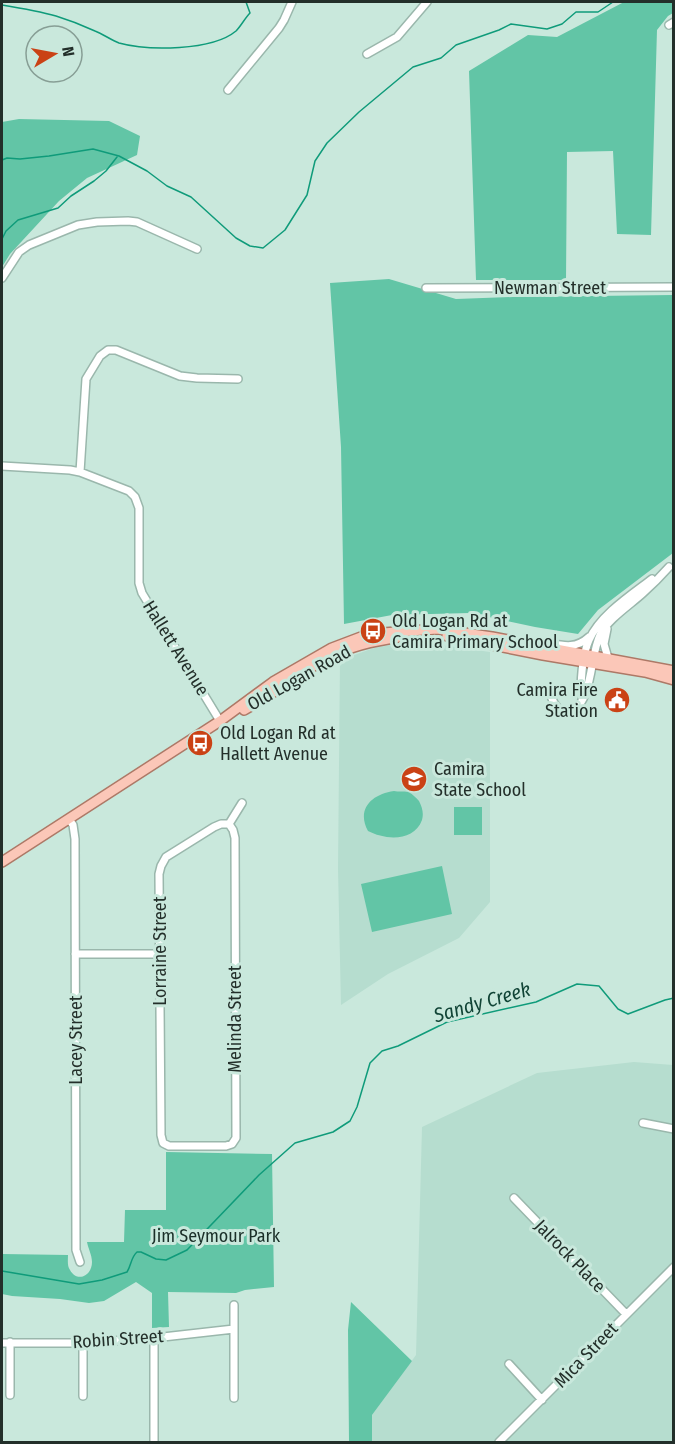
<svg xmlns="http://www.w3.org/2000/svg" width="675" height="1444" font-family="'Fira Sans Condensed',sans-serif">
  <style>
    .built { fill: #b6ddcf }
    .green { fill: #62c5a6 }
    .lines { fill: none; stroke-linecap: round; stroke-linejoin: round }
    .stream { stroke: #0f9b7a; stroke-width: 1.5 }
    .minor-casing { stroke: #9ab7ac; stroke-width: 10 }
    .major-casing { stroke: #ad7967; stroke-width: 12 }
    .minor { stroke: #fff; stroke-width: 7 }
    .major { stroke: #fbc7b8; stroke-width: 9 }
    .labels { text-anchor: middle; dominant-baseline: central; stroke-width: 6; stroke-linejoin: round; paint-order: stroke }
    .street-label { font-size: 18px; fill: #232f2a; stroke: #c9e8dc }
    .poi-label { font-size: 18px; fill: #232f2a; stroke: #c9e8dc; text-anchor: start }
    .park-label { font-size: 18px; fill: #1a2f28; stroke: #c9e8dc }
    .water-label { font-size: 20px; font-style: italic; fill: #114436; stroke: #c9e8dc }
  </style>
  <rect width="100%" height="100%" fill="#c9e8dc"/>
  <path class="built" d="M413,641L490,652V902L459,938L388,974L341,1005L338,869L340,660L374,648Z
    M634,1062L673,1065V1442H372V1415L416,1355L422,1127L537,1073Z"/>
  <path class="green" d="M624,2H673V13L668,16L657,30L651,235L617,234L613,151L567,152L566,280H476L469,71L528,35L557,37Z
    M19,119L109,121L140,136L137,155L87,178L59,201L10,254L2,267V122Z
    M389,279L456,299L513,297L673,295V553L598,610L578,634L535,627L470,613L392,615L344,624L341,447L330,283Z
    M394,791C398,792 404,791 408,792C413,794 416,798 419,801C422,807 424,813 422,820C414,842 385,840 368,831C356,809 372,794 394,791Z
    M454,807H482V835H454Z
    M442,866L452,914L372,932L361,884Z
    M166,1152L272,1154L274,1287L245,1290L236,1293L168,1292L169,1327L152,1328V1293L136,1282L104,1301L89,1303L60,1299L12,1296L2,1294V1254L68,1255C68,1260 67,1266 70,1270C77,1283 92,1276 92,1262C92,1255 88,1248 87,1242H124L125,1210H166Z
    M351,1302L412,1361L372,1415V1442H349L348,1330Z"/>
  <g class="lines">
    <path class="stream" d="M2,5C20,8 38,11 56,16C69,20 82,25 95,31C103,34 111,40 119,43C148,51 212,51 236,31C241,26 245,18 250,13L246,2
      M2,160L7,158L20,159L49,156L93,149L119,156L147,171L167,186L191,197L236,238L250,246L263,248L285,230L307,195L315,161L327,143L359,112L413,67L441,58L456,45L499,30L511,24L547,29L562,24L576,12H598L613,2
      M2,239L6,231L18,220L58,208L71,196L94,181L106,171L117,157
      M2,1271L79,1284L102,1280L127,1272C131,1266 131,1257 137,1252H141L156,1259L166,1260L187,1250L259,1175L295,1143L333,1132L350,1121L357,1107L370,1063L382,1051L398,1046L447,1022L536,1002L577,984L599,986L618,1009L628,1014L665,1000L674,998"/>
    <defs>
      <path id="minor" d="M669,25L674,22
        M367,54L397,37L427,2
        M228,90L279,28L284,20L292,2
        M2,278L19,252L29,245L78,225L97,222L128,221L137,222L197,249
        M426,288L674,287
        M2,466L70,470L80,472L129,491L135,497L139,508V583L142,593L220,721
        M80,472L86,379L100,356L108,350H116L180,376L197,378L238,379
        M607,629L604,644L608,658
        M548,643C564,646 576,649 589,637
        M550,694L554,703L559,710L572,712C593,699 590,655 600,635C608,619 630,605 643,593C652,585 661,576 669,567
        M581,695C581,678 582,656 589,640C600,615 631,595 652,579
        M69,819L73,825L75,839L76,1250L80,1262
        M229,824L233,830L235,838L236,1138L232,1144L226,1146H169L163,1143L161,1135L159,874L161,866L166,857L214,827L221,824H229L242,803
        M75,954H160
        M643,1123L674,1129
        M514,1198L626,1314
        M234,1305V1398
        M10,1342V1395
        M2,1343H83L154,1338L234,1329
        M83,1343V1396
        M509,1364L542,1400
        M154,1442V1338
        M499,1442L674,1267"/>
      <path id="major" d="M447,636L543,655L645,672L674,680
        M244,710C276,693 303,669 336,654C358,644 381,640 404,636
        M2,862L220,721L273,682L332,648L361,637L383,633L437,629L492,637L674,671"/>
    </defs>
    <use href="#minor" class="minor-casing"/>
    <use href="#major" class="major-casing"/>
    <use href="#minor" class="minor"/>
    <use href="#major" class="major"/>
  </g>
  <defs>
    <symbol id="bus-disc" viewBox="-11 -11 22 22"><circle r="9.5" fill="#ca4215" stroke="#c9e8dc"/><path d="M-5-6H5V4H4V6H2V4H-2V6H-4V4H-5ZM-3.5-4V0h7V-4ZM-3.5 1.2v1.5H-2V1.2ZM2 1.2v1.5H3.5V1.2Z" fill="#fff"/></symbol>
    <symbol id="civic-disc" viewBox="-11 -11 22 22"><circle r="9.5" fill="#ca4215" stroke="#c9e8dc"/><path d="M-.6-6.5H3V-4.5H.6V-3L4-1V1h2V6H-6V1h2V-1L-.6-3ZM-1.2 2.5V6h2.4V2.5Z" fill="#fff"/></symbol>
    <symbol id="school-disc" viewBox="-11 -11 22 22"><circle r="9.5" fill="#ca4215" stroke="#c9e8dc"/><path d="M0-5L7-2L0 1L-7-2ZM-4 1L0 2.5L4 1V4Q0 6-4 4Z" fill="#fff"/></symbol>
  </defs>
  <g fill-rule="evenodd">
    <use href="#bus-disc" x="358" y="616" width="30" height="30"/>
    <use href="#civic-disc" x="602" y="685" width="30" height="30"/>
    <use href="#bus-disc" x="185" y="728" width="30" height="30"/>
    <use href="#school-disc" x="399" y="764" width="30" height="30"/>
  </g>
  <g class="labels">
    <g class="street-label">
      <text x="550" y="288">Newman Street</text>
      <text transform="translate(176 648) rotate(58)">Hallett Avenue</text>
      <text transform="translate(299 678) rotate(-29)">Old Logan Road</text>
      <text transform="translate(160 951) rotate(-90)">Lorraine Street</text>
      <text transform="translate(235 1019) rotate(-90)">Melinda Street</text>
      <text transform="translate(76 1040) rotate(-90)">Lacey Street</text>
      <text transform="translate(570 1256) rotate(46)">Jalrock Place</text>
      <text transform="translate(118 1339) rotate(-4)">Robin Street</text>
      <text transform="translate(586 1355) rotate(-46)">Mica Street</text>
    </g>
    <g class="poi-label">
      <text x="392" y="621">Old Logan Rd at<tspan x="392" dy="21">Camira Primary School</tspan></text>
      <text x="598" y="690" text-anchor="end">Camira Fire<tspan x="598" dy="21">Station</tspan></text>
      <text x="220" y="733">Old Logan Rd at<tspan x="220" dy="21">Hallett Avenue</tspan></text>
      <text x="434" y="769">Camira<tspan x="434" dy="21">State School</tspan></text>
    </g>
    <g class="park-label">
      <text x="216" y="1236">Jim Seymour Park</text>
    </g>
    <g class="water-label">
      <text transform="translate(482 1002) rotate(-16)">Sandy Creek</text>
    </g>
  </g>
  <rect width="675" height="1444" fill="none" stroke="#232f2a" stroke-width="6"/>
  <g transform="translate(54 54) rotate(80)"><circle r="28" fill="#c9e8dc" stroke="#879e95" stroke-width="1.5"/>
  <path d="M0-4.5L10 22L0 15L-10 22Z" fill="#ca4215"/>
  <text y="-9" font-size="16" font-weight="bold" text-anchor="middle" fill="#232f2a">N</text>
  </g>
</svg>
